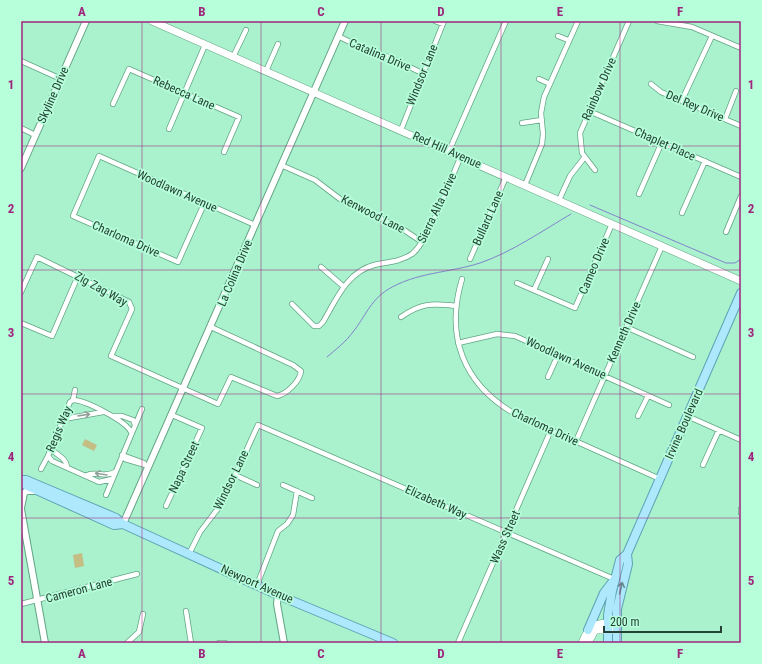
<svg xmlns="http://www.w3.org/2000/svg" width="762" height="664" font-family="'Roboto Condensed',sans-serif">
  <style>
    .garden { fill: #c4bd84 }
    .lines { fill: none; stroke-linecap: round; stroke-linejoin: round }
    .stream { stroke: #8284cb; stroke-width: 1 }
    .minor-casing { stroke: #61a584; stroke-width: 6 }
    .tertiary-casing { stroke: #61a584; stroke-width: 8 }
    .secondary-casing { stroke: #61a584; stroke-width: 8 }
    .primary-casing { stroke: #5ba4b4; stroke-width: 10 }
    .minor { stroke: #fff; stroke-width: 4.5 }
    .tertiary { stroke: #fff; stroke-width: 6 }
    .secondary { stroke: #fff; stroke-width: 7 }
    .primary { stroke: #aee8fc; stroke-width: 8 }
    .oneway { stroke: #92a099 }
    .oneway2 { stroke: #628c8d }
    .grid { fill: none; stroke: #9f257c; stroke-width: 1; stroke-opacity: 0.55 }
    .labels { text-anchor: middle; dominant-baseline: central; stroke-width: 3.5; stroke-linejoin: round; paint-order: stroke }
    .street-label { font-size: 12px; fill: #244133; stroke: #b7feda }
    .neatline { fill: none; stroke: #9f257c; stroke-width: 1.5 }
    .grid-label { font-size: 13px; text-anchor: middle; font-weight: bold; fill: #9f257c }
  </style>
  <rect width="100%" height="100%" fill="#aaf1cd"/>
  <path class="garden" d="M85,439L97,445L94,451L82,445Z
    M82,553L84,566L75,568L73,555Z"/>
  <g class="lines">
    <path class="stream" d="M590,205L726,263H735L741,259
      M327,357C336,349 346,342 353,332C365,317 370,301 387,290C416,272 449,273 480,263C512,252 542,231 571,214"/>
    <defs>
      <path id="minor" d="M435,21L443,24
        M657,21L692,27L741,48
        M338,36L362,48L391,58L422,73
        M558,36L568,40
        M233,57L246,30
        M21,61L61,79
        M266,71L278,44
        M539,79L550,84
        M651,84L661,92L741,126
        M682,100L712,36
        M113,104L129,69L239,117L224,152
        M589,111L741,177
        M725,119L736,91
        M522,123L542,120
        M21,128L35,135
        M169,129L205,45
        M401,130L444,21
        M449,151L506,21
        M281,165L315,180L344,202L401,228L422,242
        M595,170L582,153L580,133L629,21
        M525,185L542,144L543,134L541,113L544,97L578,21
        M639,194L662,142
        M559,200L570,176L584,158
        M204,204L178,262L73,216L99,156L255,225
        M682,213L705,161
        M726,232L741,196
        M470,259L506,177
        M321,267L344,287
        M462,279C445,336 463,384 515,414L660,479
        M517,283L575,308L612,224
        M534,290L548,259
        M21,292L37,257L129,302L132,309L111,356L218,404L231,377L277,396C287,394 300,381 301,371L293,365L211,327
        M292,304L314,326H319L323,322C336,300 347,272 374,265C387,262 400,262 412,254C429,241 451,178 461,156
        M401,317C421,303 432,303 456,306
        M21,323L52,336L78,276
        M626,327L693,357
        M458,343L497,334L515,336L669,405
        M548,377L558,355
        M73,400C85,400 126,421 131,432
        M113,416H122L133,420L135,425
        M638,416L648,396
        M687,416L741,440
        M64,419L103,412
        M576,441L662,246
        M50,448C56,455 66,457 67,467
        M122,455L125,459L149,466
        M122,455L144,463
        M48,456L52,461L99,482L112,479
        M703,465L719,430
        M41,469L48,456L70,402L73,400L75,390
        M87,475C98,471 105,478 115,472
        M235,475L257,485
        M283,485L312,498
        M106,495L142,409
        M166,506L202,428L172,415
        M741,509V513
        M189,554L200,532L223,502L258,425L614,579
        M257,585L278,531L287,524L293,515L297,491
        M21,604L137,574
        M186,611L191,643
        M127,643L139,632L143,614
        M219,643H225
        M458,643L551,430"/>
      <path id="tertiary" d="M21,168L86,21
        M21,508L24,493L27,491H36
        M21,509L45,643
        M123,524L345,21
        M278,595L277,604L284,643"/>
      <path id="secondary" d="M152,21L741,281
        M582,643C590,624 593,623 614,623
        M588,643L595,630H614"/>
      <path id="primary" d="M21,480H26L116,518L123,524L278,595L393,643
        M21,483L114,525L123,524
        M588,630L604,593L614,580
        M608,643V615L612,591L620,560L627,554L741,293
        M617,643V609L628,564L627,554"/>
    </defs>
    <use href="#minor" class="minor-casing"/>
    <use href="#tertiary" class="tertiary-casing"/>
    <use href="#secondary" class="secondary-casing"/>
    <use href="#primary" class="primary-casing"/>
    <use href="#minor" class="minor"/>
    <use href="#tertiary" class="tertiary"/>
    <use href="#secondary" class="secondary"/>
    <use href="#primary" class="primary"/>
  </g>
  <defs><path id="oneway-shaft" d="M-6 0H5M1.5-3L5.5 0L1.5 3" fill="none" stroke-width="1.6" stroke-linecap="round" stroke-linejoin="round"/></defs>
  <g class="oneway">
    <use href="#oneway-shaft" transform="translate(84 415) rotate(-8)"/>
    <use href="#oneway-shaft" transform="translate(101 474) rotate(-171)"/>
  </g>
  <use class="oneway2" href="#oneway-shaft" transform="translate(621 588) rotate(-77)"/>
  <path class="grid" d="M142,21V643M261,21V643M381,21V643M501,21V643M620,21V643M21,146H741M21,270H741M21,394H741M21,518H741"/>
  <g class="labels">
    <g class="street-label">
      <text transform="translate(380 55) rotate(23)">Catalina Drive</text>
      <text transform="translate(422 75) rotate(-68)">Windsor Lane</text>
      <text transform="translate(599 89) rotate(-66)">Rainbow Drive</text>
      <text transform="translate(184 93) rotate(24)">Rebecca Lane</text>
      <text transform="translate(53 95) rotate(-66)">Skyline Drive</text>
      <text transform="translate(695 106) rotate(23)">Del Rey Drive</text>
      <text transform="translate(665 144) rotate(24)">Chaplet Place</text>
      <text transform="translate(447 150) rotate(24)">Red Hill Avenue</text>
      <text transform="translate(177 191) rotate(24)">Woodlawn Avenue</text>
      <text transform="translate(437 208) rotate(-65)">Sierra Alta Drive</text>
      <text transform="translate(373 214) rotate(27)">Kenwood Lane</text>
      <text transform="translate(488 218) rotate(-66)">Bullard Lane</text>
      <text transform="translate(126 239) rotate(24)">Charloma Drive</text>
      <text transform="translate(594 266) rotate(-67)">Cameo Drive</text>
      <text transform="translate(235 273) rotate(-67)">La Colina Drive</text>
      <text transform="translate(101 289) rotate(29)">Zig Zag Way</text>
      <text transform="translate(624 332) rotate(-66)">Kenneth Drive</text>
      <text transform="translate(566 358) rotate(24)">Woodlawn Avenue</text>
      <text transform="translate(684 424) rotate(-66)">Irvine Boulevard</text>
      <text transform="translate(545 427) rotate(25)">Charloma Drive</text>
      <text transform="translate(59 429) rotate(-67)">Regis Way</text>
      <text transform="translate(184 467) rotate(-65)">Napa Street</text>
      <text transform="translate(231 480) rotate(-64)">Windsor Lane</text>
      <text transform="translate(436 502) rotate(24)">Elizabeth Way</text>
      <text transform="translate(505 537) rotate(-66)">Wass Street</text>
      <text transform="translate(257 584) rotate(24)">Newport Avenue</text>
      <text transform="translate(79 590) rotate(-15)">Cameron Lane</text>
    </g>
  </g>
  <rect width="762" height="664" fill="none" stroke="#b7feda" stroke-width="44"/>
  <path d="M604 626v6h117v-6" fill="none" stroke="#244133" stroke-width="2"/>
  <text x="610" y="626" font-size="12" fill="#244133" stroke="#b7feda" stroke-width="3" paint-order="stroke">200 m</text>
  <rect x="22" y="22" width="718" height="620" class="neatline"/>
  <g class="grid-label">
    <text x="82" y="16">A</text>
    <text x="202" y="16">B</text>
    <text x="321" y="16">C</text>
    <text x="441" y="16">D</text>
    <text x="560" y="16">E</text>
    <text x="680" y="16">F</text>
    <text x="11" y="89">1</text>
    <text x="751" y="89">1</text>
    <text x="11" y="213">2</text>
    <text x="751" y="213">2</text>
    <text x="11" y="337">3</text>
    <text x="751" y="337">3</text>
    <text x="11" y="461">4</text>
    <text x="751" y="461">4</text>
    <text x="11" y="585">5</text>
    <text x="751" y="585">5</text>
    <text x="82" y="658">A</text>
    <text x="202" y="658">B</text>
    <text x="321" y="658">C</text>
    <text x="441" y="658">D</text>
    <text x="560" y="658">E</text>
    <text x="680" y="658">F</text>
  </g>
</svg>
